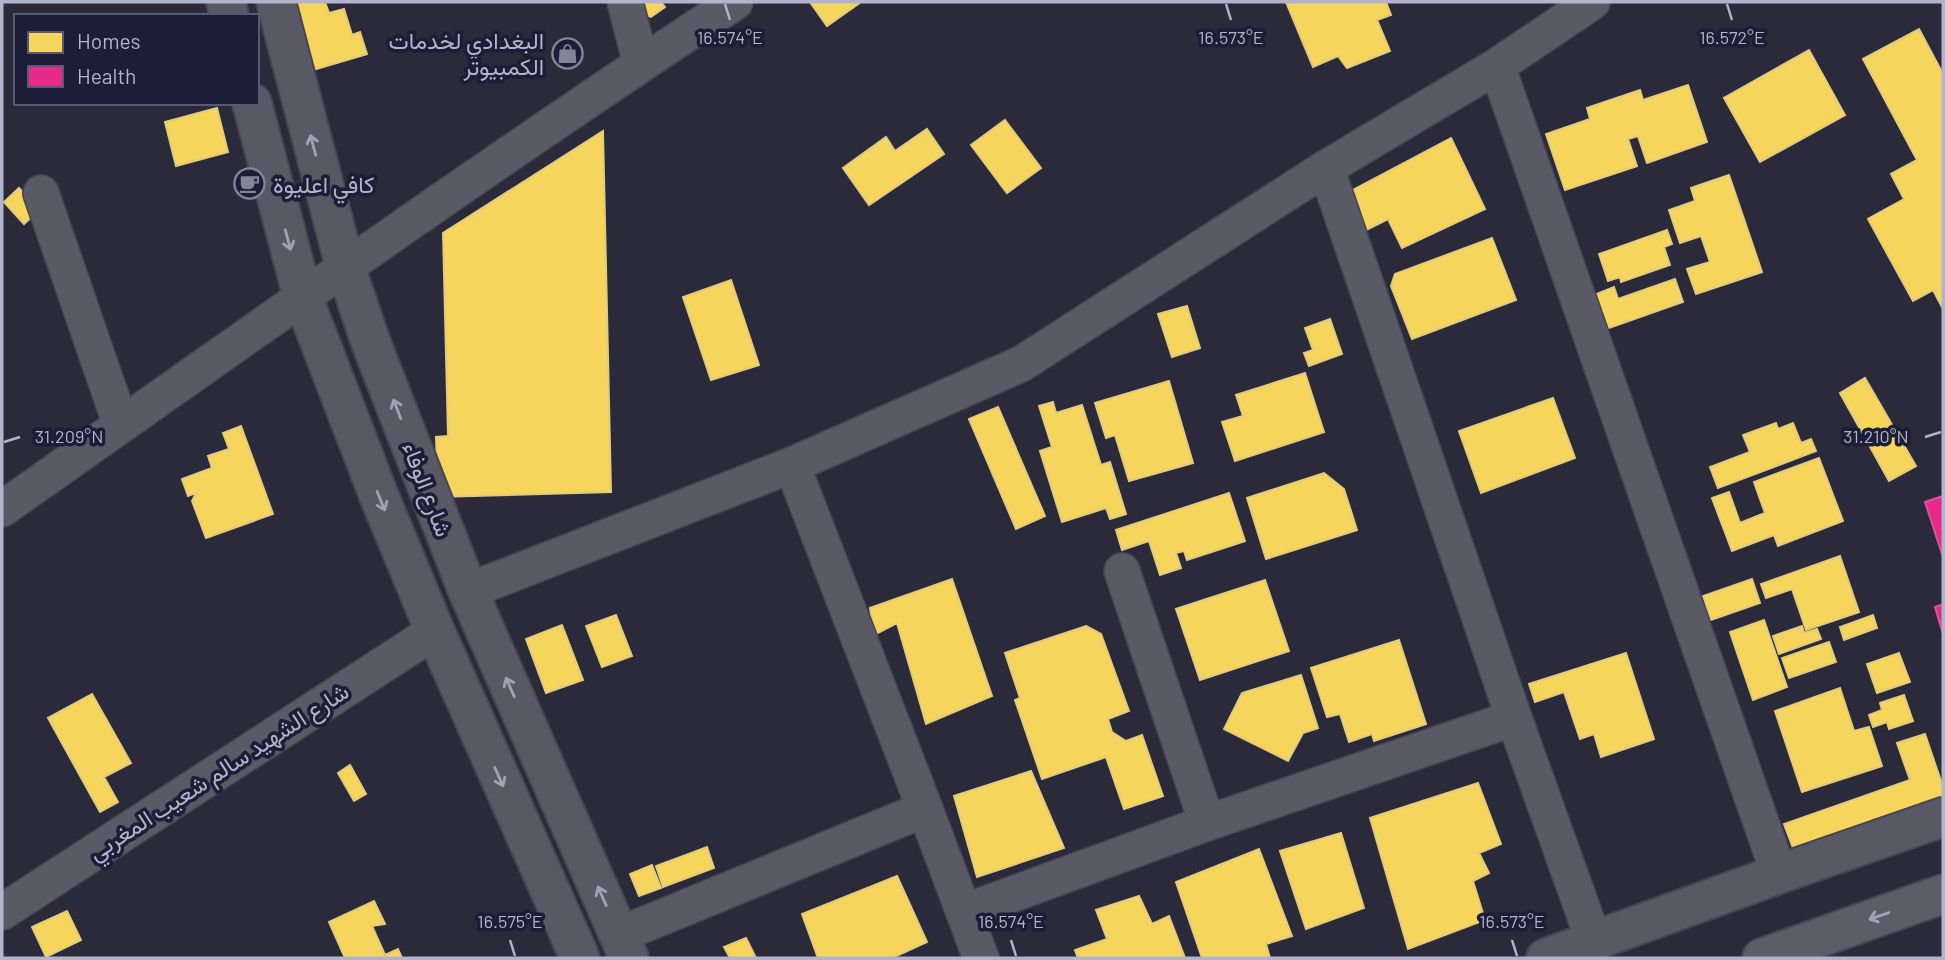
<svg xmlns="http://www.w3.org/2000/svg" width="1945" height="960" font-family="Barlow,Vazirmatn,sans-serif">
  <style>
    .homes { fill: #f6d55c; stroke: #e2cb7d; stroke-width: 2 }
    .health { fill: #e7298a; stroke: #d7539e; stroke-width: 2 }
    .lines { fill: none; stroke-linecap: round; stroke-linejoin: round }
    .street-casing { stroke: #454551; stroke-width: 38 }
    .secondary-casing { stroke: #454554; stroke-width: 42 }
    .primary-casing { stroke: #454554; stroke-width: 42 }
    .street { stroke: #5a5a67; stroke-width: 35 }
    .secondary { stroke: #595965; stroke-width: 38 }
    .primary { stroke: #5c5d69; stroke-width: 38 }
    .oneway { stroke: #a1a2b7 }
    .oneway2 { stroke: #a2a3b7 }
    .ticks { fill: none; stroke: #b3b4cb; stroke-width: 2.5 }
    .labels { text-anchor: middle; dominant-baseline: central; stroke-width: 7; stroke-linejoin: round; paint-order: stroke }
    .poi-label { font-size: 23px; fill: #b3b4cb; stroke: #1c1d36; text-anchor: end }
    .street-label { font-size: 23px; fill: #b3b4cb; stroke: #1c1d36 }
    .ticks-label { font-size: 18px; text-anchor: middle; fill: #b3b4cb; stroke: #1c1d36; stroke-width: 7; stroke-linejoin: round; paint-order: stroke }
  </style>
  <rect width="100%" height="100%" fill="#2a2a3a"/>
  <path class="homes" d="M293,2H325L329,13L344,9L352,35L360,32L367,54L313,70Z
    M633,2H661L665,7L651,17L636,12Z
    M810,2H861L827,26Z
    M1286,2H1386L1391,15L1377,20L1390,51L1347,68L1338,56L1313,67Z
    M1919,29L1943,74V309L1933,290L1913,301L1868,219L1904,199L1891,174L1917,160L1863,59Z
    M1809,50L1845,115L1760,162L1724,98Z
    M1688,85L1707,142L1647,163L1638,136L1628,139L1637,166L1565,190L1546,134L1590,119L1587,108L1640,90L1643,100Z
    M217,108L228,152L176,166L165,122Z
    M1005,120L1041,168L1007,193L971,145Z
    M927,129L944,154L869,205L843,168L886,137L895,151Z
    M603,131L611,492L438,497L436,437L448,436L443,233Z
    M1451,138L1485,209L1402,248L1388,219L1366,230L1351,191Z
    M1729,175L1762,272L1696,294L1687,269L1710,262L1701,236L1680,243L1669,210L1695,201L1691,188Z
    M19,188L39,210L24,224L4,202Z
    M1667,230L1672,244L1664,247L1670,265L1621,282L1620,277L1608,281L1599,254Z
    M1492,238L1516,300L1412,339L1391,286L1395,274Z
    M1675,279L1683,302L1606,329L1594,295L1614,287L1618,299Z
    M731,280L759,365L711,380L683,297Z
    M1187,306L1200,348L1172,357L1158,314Z
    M1330,319L1342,354L1309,366L1304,353L1313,350L1305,328Z
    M1305,373L1324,432L1235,461L1222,422L1243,416L1236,395Z
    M1865,378L1916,466L1889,481L1840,393Z
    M1169,381L1193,463L1129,481L1115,435L1106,438L1095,403Z
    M1553,398L1575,458L1481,493L1459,431Z
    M1053,402L1056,413L1082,405L1101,465L1110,462L1126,514L1110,519L1106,508L1062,522L1040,451L1052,447L1039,406Z
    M998,407L1045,516L1016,529L969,419Z
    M1776,423L1778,429L1793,423L1801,443L1811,439L1816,451L1718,488L1710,467L1750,452L1743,435Z
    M241,426L273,514L206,538L192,501L196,493L188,496L182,479L212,468L208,456L229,449L223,433Z
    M1819,458L1843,521L1778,546L1774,535L1732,551L1712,498L1729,492L1740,523L1765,513L1754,482Z
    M1324,473L1344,489L1357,530L1266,559L1247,498Z
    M1229,493L1245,541L1187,560L1184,551L1176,553L1181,568L1160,575L1149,541L1122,550L1116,530Z
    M1840,556L1859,612L1806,630L1792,589L1766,598L1761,584Z
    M952,579L992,696L926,724L897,623L874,635L870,608Z
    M1752,579L1760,603L1711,620L1703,596Z
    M1265,580L1289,651L1200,680L1176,609Z
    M616,615L632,656L602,667L586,626Z
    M1873,615L1877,628L1844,640L1840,627Z
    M1764,620L1787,687L1753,700L1730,632Z
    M562,625L583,680L546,693L526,639Z
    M1086,626L1101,634L1129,711L1108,719L1112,732L1126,741L1142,735L1163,796L1124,809L1106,757L1042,779L1015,700L1020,698L1005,653Z
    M1802,626L1804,633L1817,629L1821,639L1779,654L1773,636Z
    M1399,640L1426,724L1374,741L1372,734L1349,742L1340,714L1327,717L1311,668Z
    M1829,642L1836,662L1789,678L1782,658Z
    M1626,653L1654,739L1601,757L1594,734L1580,739L1564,692L1535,702L1529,684Z
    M1899,653L1910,682L1877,693L1867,664Z
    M1301,675L1318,728L1303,733L1288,761L1224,729L1242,693Z
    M1840,688L1854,731L1869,727L1882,766L1802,792L1775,711Z
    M92,694L131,763L104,777L118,802L100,812L48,718Z
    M1904,695L1913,721L1889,729L1887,722L1873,727L1869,715L1882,710L1880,703Z
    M1925,734L1943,787V797L1793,848L1784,824L1910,780L1897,743Z
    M350,765L366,794L354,801L338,773Z
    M1031,771L1064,848L977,877L954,796Z
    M1478,783L1501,844L1479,853L1489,873L1473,881L1485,920L1408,949L1370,818Z
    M1341,833L1364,908L1306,929L1280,851Z
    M707,847L714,868L663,887L656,866Z
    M1259,849L1292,936L1266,944L1270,958H1202L1176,882Z
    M652,865L661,888L639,896L630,874Z
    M897,876L927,942L892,958H818L802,914Z
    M1139,896L1152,924L1169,916L1185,958H1078L1075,950L1107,939L1096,910Z
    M374,901L385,924L372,926L385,955L398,949L402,958H345L329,922Z
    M67,911L81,940L46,957L32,927Z
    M746,938L756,958H730L724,947Z"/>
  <path class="health" d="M1943,496V557L1925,502Z
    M1943,604V634L1935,607Z"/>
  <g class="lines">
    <defs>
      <path id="street" d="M625,2L641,64
        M1497,66L1779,874
        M1326,168L1514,718L1594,941
        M41,193L121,425
        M792,465L925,809L981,958
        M2,509C245,338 487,165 735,2
        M1122,571L1207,823
        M468,591L792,465L1021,364L1326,168L1497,66L1592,2
        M2,912L435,631
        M964,912L1207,823L1514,718
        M619,935L925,809"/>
      <path id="secondary" d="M226,2L229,16
        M276,2L345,266L371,343L468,591L629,958
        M252,103L303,298L379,496L435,631L580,958
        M1546,958L1779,874L1943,817"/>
      <path id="primary" d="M1762,958L1943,894"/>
    </defs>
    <use href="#street" class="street-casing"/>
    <use href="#secondary" class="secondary-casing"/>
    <use href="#primary" class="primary-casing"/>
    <use href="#street" class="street"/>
    <use href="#secondary" class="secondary"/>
    <use href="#primary" class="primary"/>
  </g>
  <defs><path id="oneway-shaft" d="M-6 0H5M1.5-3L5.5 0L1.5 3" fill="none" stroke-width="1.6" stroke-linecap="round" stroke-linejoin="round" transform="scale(1.75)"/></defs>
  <g class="oneway">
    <use href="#oneway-shaft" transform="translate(313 145) rotate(-105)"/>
    <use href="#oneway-shaft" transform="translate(288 240) rotate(75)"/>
    <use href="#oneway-shaft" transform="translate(397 409) rotate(-111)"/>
    <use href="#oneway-shaft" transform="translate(381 501) rotate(68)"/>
    <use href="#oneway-shaft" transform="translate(510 687) rotate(-114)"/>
    <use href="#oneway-shaft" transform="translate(499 777) rotate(66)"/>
    <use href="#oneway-shaft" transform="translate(602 896) rotate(-114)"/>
  </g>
  <use class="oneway2" href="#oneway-shaft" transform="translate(1879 916) rotate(161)"/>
  <path class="ticks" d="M725,4L730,20M1226,4L1231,20M1727,4L1732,20M1925,437L1941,432M4,442L20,437M510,940L515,956M1011,940L1016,956M1512,940L1517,956"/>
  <defs>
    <symbol id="shop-ring" viewBox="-11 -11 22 22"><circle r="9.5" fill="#1c1d36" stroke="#838498" stroke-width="1.5"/><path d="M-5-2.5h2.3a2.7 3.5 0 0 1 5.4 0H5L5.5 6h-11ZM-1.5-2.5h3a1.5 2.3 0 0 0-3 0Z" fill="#838498"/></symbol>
    <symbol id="cafe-ring" viewBox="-11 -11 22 22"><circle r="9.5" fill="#1c1d36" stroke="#838498" stroke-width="1.5"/><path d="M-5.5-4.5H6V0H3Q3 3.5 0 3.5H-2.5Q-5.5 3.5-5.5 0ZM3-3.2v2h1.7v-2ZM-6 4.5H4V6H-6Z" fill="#838498"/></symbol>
  </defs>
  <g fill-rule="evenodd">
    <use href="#shop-ring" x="550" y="36" width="35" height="35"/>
    <use href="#cafe-ring" x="232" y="166" width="35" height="35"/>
  </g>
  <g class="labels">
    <g class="poi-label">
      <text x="544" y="40">البغدادي لخدمات<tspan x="544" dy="26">الكمبيوتر</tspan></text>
      <text x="273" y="184" text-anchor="start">كافي اعليوة</text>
    </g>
    <g class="street-label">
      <text transform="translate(428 489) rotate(69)">شارع الوفاء</text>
      <text transform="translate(218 771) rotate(-33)">شارع الشهيد سالم شعيب المغربي</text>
    </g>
  </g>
  <g class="ticks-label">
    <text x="730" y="44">16.574°E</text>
    <text x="1231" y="44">16.573°E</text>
    <text x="1732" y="44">16.572°E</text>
    <text x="69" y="443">31.209°N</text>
    <text x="1876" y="443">31.210°N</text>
    <text x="510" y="928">16.575°E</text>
    <text x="1011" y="928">16.574°E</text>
    <text x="1512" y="928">16.573°E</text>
  </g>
  <rect width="1945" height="960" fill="none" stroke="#b3b4cb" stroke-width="7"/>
  <rect x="14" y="14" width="245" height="91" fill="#1c1d36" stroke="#585972" stroke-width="2"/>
  <rect x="28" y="32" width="35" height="21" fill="#f6d55c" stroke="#585972" stroke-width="2"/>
  <text x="77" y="49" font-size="21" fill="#b3b4cb">Homes</text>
  <rect x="28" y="66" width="35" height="21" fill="#e7298a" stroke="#585972" stroke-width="2"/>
  <text x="77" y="84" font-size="21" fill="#b3b4cb">Health</text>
</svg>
